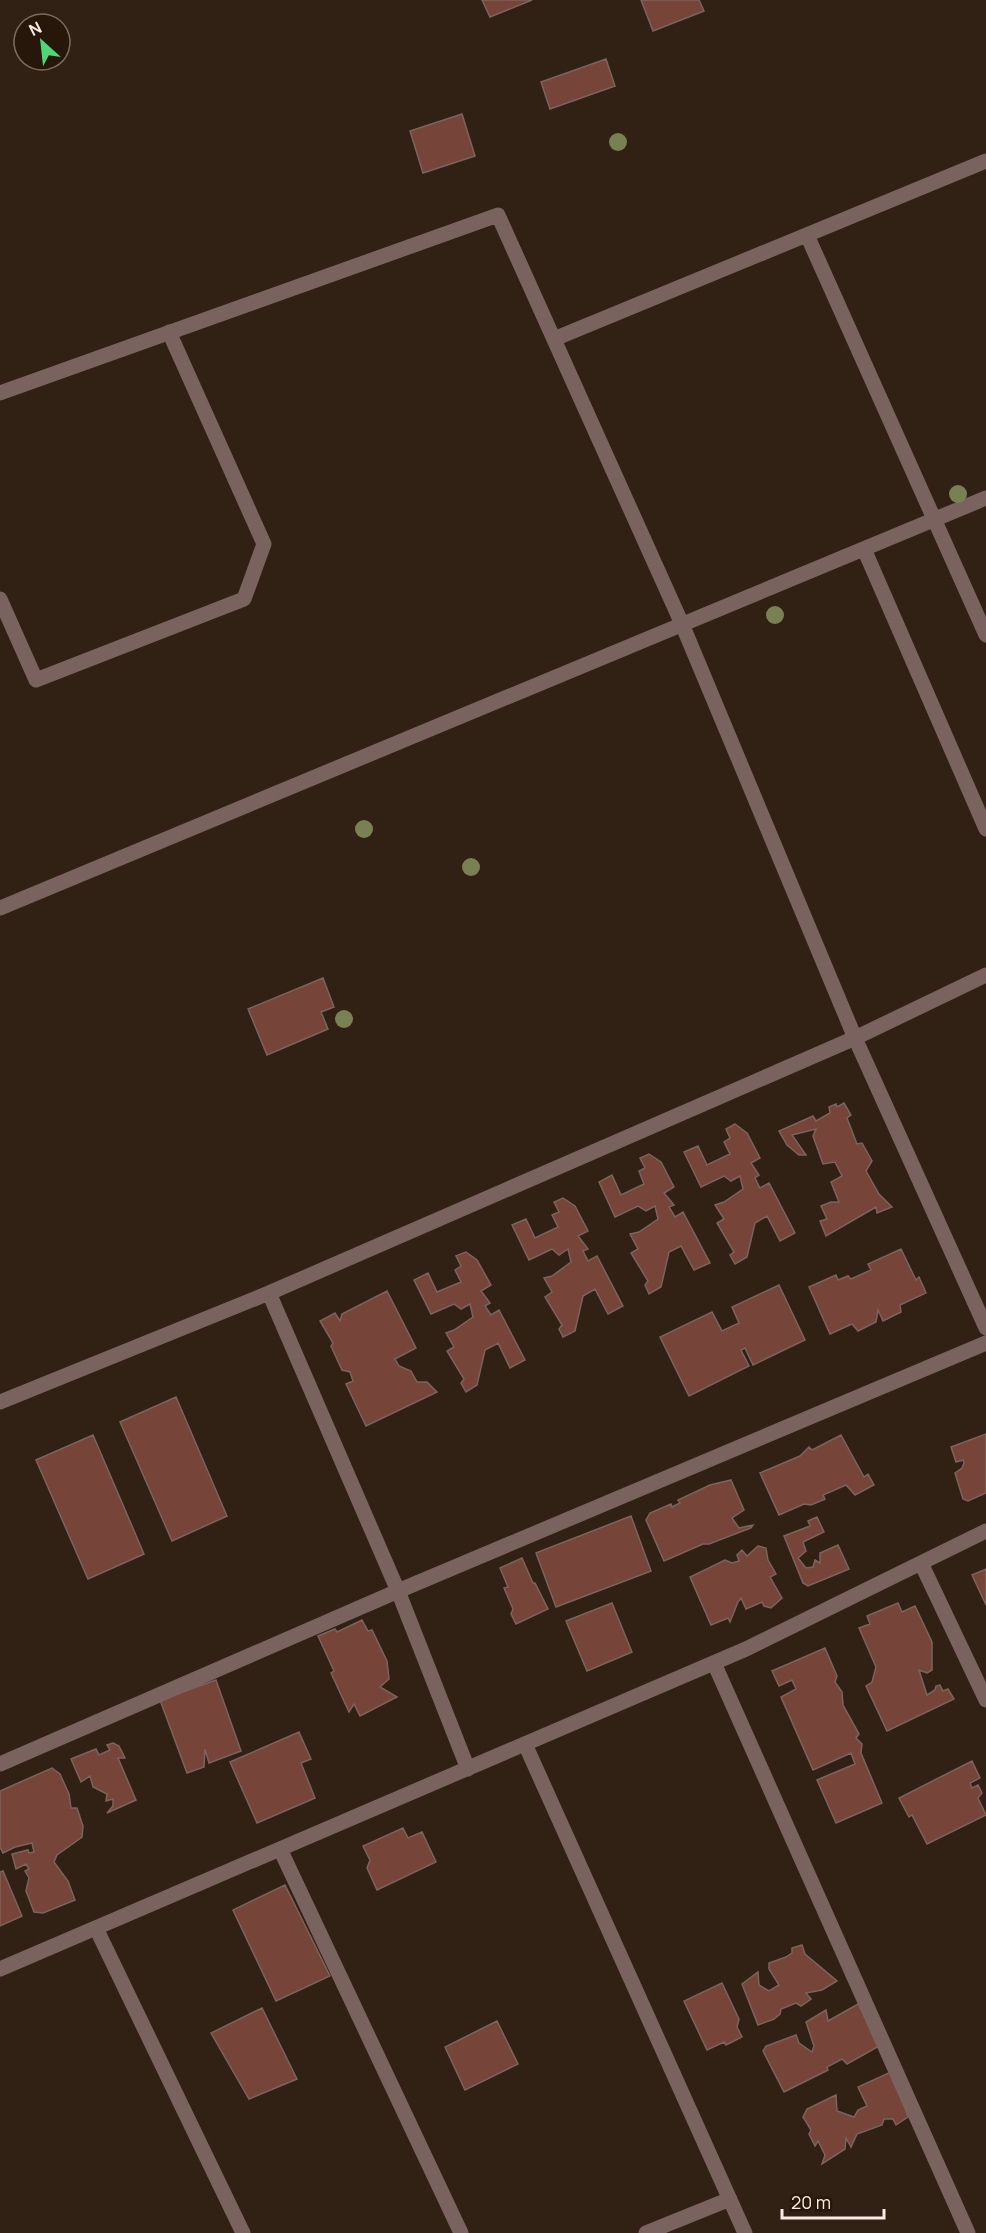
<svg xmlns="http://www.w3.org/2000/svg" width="986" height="2233" font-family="Manrope,sans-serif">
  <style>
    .building { fill: #764439; stroke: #7c635d; stroke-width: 1.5 }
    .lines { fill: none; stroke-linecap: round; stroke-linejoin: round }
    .minor { stroke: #7a625e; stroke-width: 15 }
    .tree { fill: #798154 }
  </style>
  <rect width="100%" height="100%" fill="#312014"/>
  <path class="building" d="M482,0H532L490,17Z
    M641,0H699L704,11L653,31Z
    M606,59L615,86L550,109L541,82Z
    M462,114L475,156L423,173L410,131Z
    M323,978L334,1007L321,1012L328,1029L267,1055L248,1009Z
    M844,1103L851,1115L847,1118L857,1144L862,1143L872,1161L866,1171L879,1194L892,1207L877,1213L876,1207L826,1236L820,1221L827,1219L821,1206L831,1202H839L831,1182L842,1176L835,1162L823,1164L813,1136L816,1129L792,1135L806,1155H799L787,1145L779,1131L813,1116L816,1121L830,1113L829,1107L836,1104L837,1107Z
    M735,1124L747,1133L760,1158L751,1163L759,1175L755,1178L760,1188L769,1183L795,1233L780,1241L767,1216L755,1223L747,1257L735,1264L730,1255L734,1252L717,1223L724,1219L715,1205L724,1202L743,1189L740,1176L731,1181L724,1176L701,1187L684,1152L698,1146L707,1165L730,1154L724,1142L730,1138L726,1129Z
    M649,1154L661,1162L674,1187L664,1193L674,1205L669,1207L675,1217L683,1212L710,1263L694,1270L681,1246L669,1252L661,1287L649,1294L645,1285L648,1281L631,1253L638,1249L630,1234L639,1232L658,1219L655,1206L646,1211L638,1206L615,1217L599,1182L612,1175L621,1195L644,1184L639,1171L645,1168L640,1158Z
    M563,1198L575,1206L588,1231L578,1236L588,1249L583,1251L588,1261L597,1256L623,1306L608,1314L595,1289L583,1296L575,1331L563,1337L559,1329L562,1325L545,1297L552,1292L544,1278L552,1276L571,1262L568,1249L559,1255L552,1249L529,1260L512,1225L526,1219L535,1238L558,1227L552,1215L559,1212L554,1202Z
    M901,1249L916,1280L919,1277L926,1293L900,1305L901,1312L883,1321L878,1310L876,1322L858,1331L852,1324L830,1334L809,1287L836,1275L838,1280L848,1276L851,1279L871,1270L868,1264Z
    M466,1252L477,1260L491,1285L481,1291L490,1303L485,1306L491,1315L499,1310L525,1360L510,1368L498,1343L485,1350L477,1385L466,1392L461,1383L464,1379L447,1351L454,1347L446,1333L454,1330L473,1317L470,1304L461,1309L454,1304L431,1314L414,1280L428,1273L437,1292L461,1282L455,1270L461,1266L456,1256Z
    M779,1285L805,1340L753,1365L745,1348L741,1350L749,1366L689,1396L660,1337L712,1312L722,1331L739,1323L732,1307Z
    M387,1291L416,1348L395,1359L399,1366L411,1371L417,1382H427L437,1392L366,1426L346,1384L353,1381L350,1372L342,1370L331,1346L333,1343L320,1321L335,1313L340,1321L342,1314Z
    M176,1397L227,1516L172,1541L120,1422Z
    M986,1434V1493L968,1501L963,1499L955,1473L962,1468L964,1463L963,1460L956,1462L951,1447Z
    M93,1435L144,1554L88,1579L36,1460Z
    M841,1435L864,1477L868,1474L874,1485L855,1495L846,1485L823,1495L825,1499L811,1505L804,1504L779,1515L760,1473L800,1456L809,1447L812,1450Z
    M731,1480L744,1510L732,1518L739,1528L753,1525L751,1528L709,1544H703L664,1561L646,1520L650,1513L671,1504L672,1507L680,1503L678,1500L710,1485Z
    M631,1516L651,1571L556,1607L536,1553Z
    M817,1517L824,1532L803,1542L806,1551L798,1558L806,1568L813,1567L815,1560L820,1563V1553L838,1545L849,1569L808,1586L803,1583L784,1536L810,1526L808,1521Z
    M758,1546L766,1548L768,1560L776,1574L770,1577L782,1598L771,1608L764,1606L762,1602L746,1609L741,1598L738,1602L730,1622L728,1618L711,1625L690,1577L725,1560L732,1563L739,1561L737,1555L742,1550L747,1556Z
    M522,1558L533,1583H535L548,1609L516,1624L511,1614L513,1609L504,1588L508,1587L500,1568Z
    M986,1569V1605L972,1575Z
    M612,1603L632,1652L587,1671L566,1621Z
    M898,1603L902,1612L915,1606L932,1642V1670L927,1673L919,1670L927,1695L935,1690L936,1686L940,1685L943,1691L948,1689L954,1699L887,1731L866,1686L872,1682L876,1667L859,1628L870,1624L867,1616Z
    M362,1620L368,1631L372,1630L387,1661L389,1679L380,1687L397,1697L360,1716L354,1704L349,1712L331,1673L334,1671L318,1636L335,1629L337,1632Z
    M825,1648L837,1676L835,1682L842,1692L843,1705L859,1734L856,1738L862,1744L861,1753L882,1803L836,1823L817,1780L855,1764L851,1753L813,1770L781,1697L796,1689L792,1680L779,1686L772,1671Z
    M216,1680L241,1751L209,1763L205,1749L204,1767L187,1773L160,1700Z
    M299,1732L311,1759L301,1763L315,1798L257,1823L230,1762Z
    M113,1743L119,1746L125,1758H118L136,1800L107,1813L113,1806V1799L106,1801L107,1794L93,1787L90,1776L81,1782L71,1759L96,1749L99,1755L110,1750L107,1745Z
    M972,1761L980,1778L970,1783L972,1788L978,1785L982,1793L978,1798L986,1815L927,1844L912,1815L909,1817L899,1798Z
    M52,1768L60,1774L69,1794L71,1808H77L83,1826L82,1837L57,1855L54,1862L68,1881L75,1900L43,1913L34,1912L26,1891L29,1878L25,1871L29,1869L26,1864L16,1869L12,1854L28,1850L29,1853L34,1852L32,1843L15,1847L3,1853L0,1847V1791Z
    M403,1828L408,1838L422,1832L436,1862L377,1890L367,1868L370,1860L363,1846Z
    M3,1871L22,1916L0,1926V1872Z
    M285,1885L330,1976L276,2001L233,1910Z
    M802,1945L805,1954L837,1981L822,1990L806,1993L811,1999L801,2006L796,2003L781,2009L780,2014L774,2019L758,2025L742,1984L758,1972L759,1985L769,1991L779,1985L769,1969V1963L786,1957L792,1953V1948Z
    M722,1983L739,2019L737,2027L742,2037L726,2045L724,2042L707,2050L684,2001Z
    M858,2004L881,2045L847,2064L842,2059L827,2067L828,2070L784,2092L763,2051L766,2046L796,2035L799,2043L812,2052L814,2046L806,2022L826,2010L828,2021Z
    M262,2008L297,2079L249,2099L211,2033Z
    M497,2021L518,2064L465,2090L445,2047Z
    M893,2071L908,2117L896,2125L893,2119H884L882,2125L857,2134L851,2147L846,2138L845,2149L822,2164L825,2155L818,2141L815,2146L809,2134L811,2130L803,2117L807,2109L836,2095L837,2111L854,2117L858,2110L867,2106L858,2087Z"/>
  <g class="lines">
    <path class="minor" d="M807,235L986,635
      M554,339L986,161
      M0,393L498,215L682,624L855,1038L986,1328
      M864,549L986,829
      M0,599L36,680L244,599L264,544L169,332
      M0,908L986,498
      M269,1293L398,1591L468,1769
      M0,1402L269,1293L855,1038L986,975
      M921,1563L986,1700
      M714,1663L968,2233
      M525,1744L745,2233
      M0,1764L398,1591L986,1343
      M280,1849L461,2233
      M96,1928L243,2233
      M0,1969L746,1649L986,1531
      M646,2233L730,2199"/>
  </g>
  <g class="tree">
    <circle cx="618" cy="142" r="9"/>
    <circle cx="958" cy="494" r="9"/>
    <circle cx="775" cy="615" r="9"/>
    <circle cx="364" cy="829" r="9"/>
    <circle cx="471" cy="867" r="9"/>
    <circle cx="344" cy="1019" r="9"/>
  </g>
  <g transform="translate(42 42) rotate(333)"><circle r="28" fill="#27170a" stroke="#7b6c61" stroke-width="1.5"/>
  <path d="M0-4.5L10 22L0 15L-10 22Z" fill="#4fd675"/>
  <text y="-9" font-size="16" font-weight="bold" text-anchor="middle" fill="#f8ece4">N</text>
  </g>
  <path d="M782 2209v9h102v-9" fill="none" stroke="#f8ece4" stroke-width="3"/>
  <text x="791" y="2209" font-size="18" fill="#f8ece4" stroke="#27170a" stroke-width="4.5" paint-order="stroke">20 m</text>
</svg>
